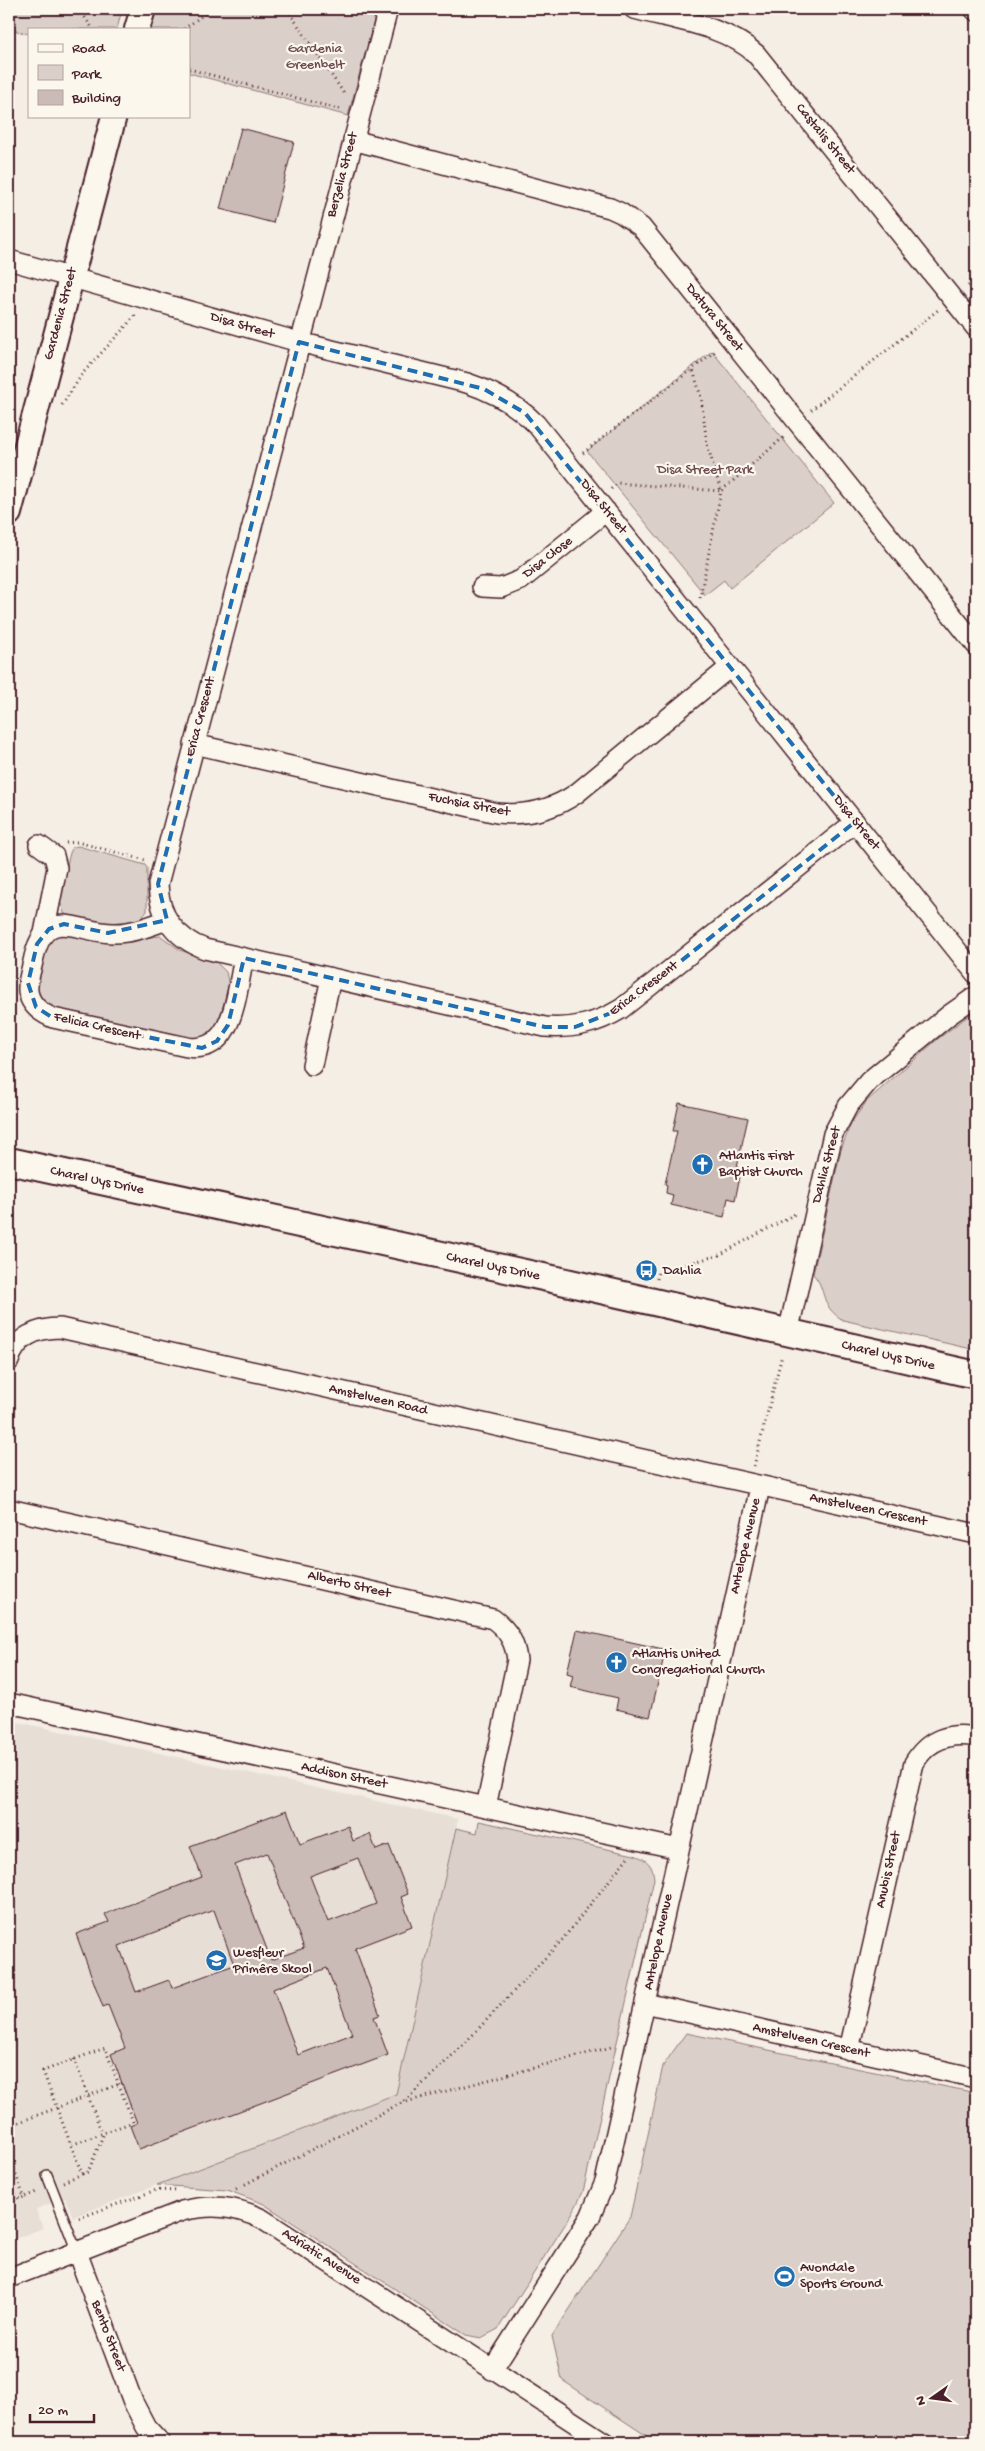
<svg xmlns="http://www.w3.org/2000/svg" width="985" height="2451" font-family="'Gochi Hand',sans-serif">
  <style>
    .built { fill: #e7dfd6 }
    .green { fill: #dbd0c9; stroke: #92787a }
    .building { fill: #cabbb6; stroke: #4a1f2b; fill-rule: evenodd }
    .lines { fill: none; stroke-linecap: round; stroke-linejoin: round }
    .service-casing { stroke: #4a1f2b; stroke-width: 12 }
    .minor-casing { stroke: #4a1f2b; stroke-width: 22 }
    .tertiary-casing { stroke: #4a1f2b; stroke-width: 28 }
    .secondary-casing { stroke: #4a1f2b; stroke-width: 30 }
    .path { stroke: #4a1f2b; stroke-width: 3; stroke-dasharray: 1 4; stroke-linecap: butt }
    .service { stroke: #fbf7ec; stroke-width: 9 }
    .minor { stroke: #fbf7ec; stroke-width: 19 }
    .tertiary { stroke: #fbf7ec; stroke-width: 24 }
    .secondary { stroke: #fbf7ec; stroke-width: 26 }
    .marked { fill: none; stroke: #1f6fb2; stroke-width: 4; stroke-dasharray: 10 6; stroke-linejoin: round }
    .labels { text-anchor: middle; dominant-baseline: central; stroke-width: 4.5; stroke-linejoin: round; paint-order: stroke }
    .park-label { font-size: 14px; fill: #6e4b52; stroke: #fbf7ec }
    .street-label { font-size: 14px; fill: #4a1f2b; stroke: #fbf7ec }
    .poi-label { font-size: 14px; fill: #4a1f2b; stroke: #fbf7ec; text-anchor: start }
  </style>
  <rect width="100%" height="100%" fill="#f4eee4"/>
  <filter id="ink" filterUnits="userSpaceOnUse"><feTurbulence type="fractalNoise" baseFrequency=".02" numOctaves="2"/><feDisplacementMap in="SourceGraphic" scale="10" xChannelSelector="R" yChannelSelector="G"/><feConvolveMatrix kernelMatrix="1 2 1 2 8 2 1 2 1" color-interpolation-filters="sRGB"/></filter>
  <g filter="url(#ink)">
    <path class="built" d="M9,1720L458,1819L396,2094L73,2217L65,2198L36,2209L43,2228L9,2241Z"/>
    <path class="green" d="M9,9H122L117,29H29V34L9,29Z
      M155,9H377L348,116L189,73V29H150Z
      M712,351L834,503L730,588L724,580L705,595L587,451Z
      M78,846L145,865L147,868V911L141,919L114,926L72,918L64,913L59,898L70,853L73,847Z
      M65,931L110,941L161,936L180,950L217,963L226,972L229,986L219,1027L201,1041L47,1007L38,997L35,985L46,945L51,938Z
      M976,1010V1350L843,1320C818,1305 828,1290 813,1274L841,1150L851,1123L867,1101L939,1038Z
      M479,1821L634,1855C647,1859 653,1865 654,1879L583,2192L573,2212L498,2329L481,2338L466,2335L264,2204L227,2190L157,2185L396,2094L456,1828L477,1833Z
      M686,2033L976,2093V2442H656L562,2380L552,2336L630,2217L663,2066Z"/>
    <path class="building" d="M241,128L294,142L273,223L220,209Z
      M679,1103L748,1118L736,1171L741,1172L735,1200L728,1198L724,1217L671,1205L673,1195L666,1193L667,1185L665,1184L677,1131H673Z
      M577,1630L663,1649L665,1652L650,1717L616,1709L618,1698L570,1687L573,1675L567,1673Z
      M287,1810L300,1844L348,1826L353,1841L370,1834L376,1850L389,1845L408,1894L401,1897L412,1926L355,1948L380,2015L374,2017L388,2055L139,2149L130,2126L137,2123L111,2054L125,2048L108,2005L103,2007L76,1934L109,1922L105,1914L202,1877L190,1846ZM267,1853L304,1948L271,1960L235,1865ZM358,1858L376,1904L328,1922L310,1876ZM214,1910L234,1965L172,1988L169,1980L136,1992L119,1946ZM327,1968L352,2034L298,2055L273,1989Z"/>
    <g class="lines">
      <defs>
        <path id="service" d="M47,2175L77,2252"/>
        <path id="minor" d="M388,9L158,884C159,916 175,938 205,949L545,1027C573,1029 596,1024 621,1009L855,822
          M634,9C675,20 724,25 756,54L976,328
          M974,9L976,11
          M353,140L610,208L621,213L641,227L976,645
          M9,260L299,342L467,383C494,392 516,404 536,424L976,974
          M482,587L501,588L521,580L606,511
          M194,744L497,813C527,816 553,810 577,793L730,667
          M39,845L54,856L57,868L44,933
          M167,920C150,926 133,933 115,933C79,934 47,903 34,957C32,968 27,980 28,991C30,1005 41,1013 53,1018L187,1047C235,1055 236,991 244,958
          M312,1065L331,978
          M788,1333L833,1134L848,1106L869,1081L949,1015L976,996
          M9,1361C16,1337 37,1328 60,1328L976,1534
          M9,1509L493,1619C508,1630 515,1642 517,1660L486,1807
          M9,1703L679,1849
          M645,2003L976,2078
          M849,2050L914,1763C928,1739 950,1732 976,1737
          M77,2252L133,2402L146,2427L160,2442
          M9,2278L182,2211C211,2204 235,2206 262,2219L604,2442
          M492,2370L590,2217L605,2182L760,1487"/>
        <path id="tertiary" d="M137,29L143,9
          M9,513L114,116"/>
        <path id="secondary" d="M9,1161L557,1280L976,1375"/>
      </defs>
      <use href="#service" class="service-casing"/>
      <use href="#minor" class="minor-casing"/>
      <use href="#tertiary" class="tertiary-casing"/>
      <use href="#secondary" class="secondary-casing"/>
      <path class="path" d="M79,9L93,29
        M287,9L345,95
        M184,29L211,9
        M189,69L342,110
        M968,286L976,280
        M62,405L83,373L136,315
        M811,410L938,310
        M583,453L717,350
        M611,489L617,483L721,491L707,444L701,397L693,370
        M700,598L721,491L784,437
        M66,843L77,842L145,860
        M657,1279L658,1272L719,1255L795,1214
        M754,1466L782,1355
        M74,2059L102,2133
        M402,2103L615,2046
        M9,2126L122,2083
        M9,2156L24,2197L39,2191
        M82,2174L88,2172L104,2133
        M63,2182L82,2174C69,2140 56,2106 43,2071L105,2048L133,2122L71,2145
        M9,2186L19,2199L24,2197
        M236,2189L401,2103L408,2098L464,2044L562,1940L628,1857
        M79,2218L156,2190L178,2191"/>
      <use href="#service" class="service"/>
      <use href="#minor" class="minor"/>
      <use href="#tertiary" class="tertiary"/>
      <use href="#secondary" class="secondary"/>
    </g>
  </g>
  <path class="marked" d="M299,342L484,389L525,413L855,822L621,1009L575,1027H545L244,958L228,1025L217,1041L202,1048L53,1018L36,1007L28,983L37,944L49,929L64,924L108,933L167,920L158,884Z"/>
  <defs>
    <symbol id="church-disc" viewBox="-11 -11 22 22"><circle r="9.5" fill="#1f6fb2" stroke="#fbf7ec"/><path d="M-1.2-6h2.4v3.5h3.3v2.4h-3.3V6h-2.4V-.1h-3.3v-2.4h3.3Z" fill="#fff"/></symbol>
    <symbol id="bus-disc" viewBox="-11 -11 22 22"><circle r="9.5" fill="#1f6fb2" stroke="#fbf7ec"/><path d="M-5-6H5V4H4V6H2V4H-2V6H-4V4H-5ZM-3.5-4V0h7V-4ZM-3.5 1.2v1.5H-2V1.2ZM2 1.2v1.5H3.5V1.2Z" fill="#fff"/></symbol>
    <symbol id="school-disc" viewBox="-11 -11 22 22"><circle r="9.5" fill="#1f6fb2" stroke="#fbf7ec"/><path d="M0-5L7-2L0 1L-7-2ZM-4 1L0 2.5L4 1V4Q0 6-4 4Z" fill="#fff"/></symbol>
    <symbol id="stadium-disc" viewBox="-11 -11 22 22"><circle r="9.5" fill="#1f6fb2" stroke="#fbf7ec"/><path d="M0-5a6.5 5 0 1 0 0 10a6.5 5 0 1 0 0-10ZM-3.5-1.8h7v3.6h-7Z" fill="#fff"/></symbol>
  </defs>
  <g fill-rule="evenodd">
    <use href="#church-disc" x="690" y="1152" width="25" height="25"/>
    <use href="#bus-disc" x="634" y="1258" width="25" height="25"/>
    <use href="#church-disc" x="604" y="1650" width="25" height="25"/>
    <use href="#school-disc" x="204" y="1948" width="25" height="25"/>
    <use href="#stadium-disc" x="772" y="2264" width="25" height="25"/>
  </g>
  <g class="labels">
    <g class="park-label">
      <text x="315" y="49">Gardenia<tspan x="315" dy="16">Greenbelt</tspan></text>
      <text x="705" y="470">Disa Street Park</text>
    </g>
    <g class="street-label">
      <text transform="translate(825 139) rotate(51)">Castalis Street</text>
      <text transform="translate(343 175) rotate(-75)">Berzelia Street</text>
      <text transform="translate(61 314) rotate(-75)">Gardenia Street</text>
      <text transform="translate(714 318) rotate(51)">Datura Street</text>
      <text transform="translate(242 326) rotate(16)">Disa Street</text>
      <text transform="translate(603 507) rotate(51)">Disa Street</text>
      <text transform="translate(548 558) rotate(-38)">Disa Close</text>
      <text transform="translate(201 717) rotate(-75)">Erica Crescent</text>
      <text transform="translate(469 805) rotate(11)">Fuchsia Street</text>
      <text transform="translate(856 823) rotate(51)">Disa Street</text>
      <text transform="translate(644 989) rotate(-37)">Erica Crescent</text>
      <text transform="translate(97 1027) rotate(13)">Felicia Crescent</text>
      <text transform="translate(827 1165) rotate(-75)">Dahlia Street</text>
      <text transform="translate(97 1181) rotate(12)">Charel Uys Drive</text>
      <text transform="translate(493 1267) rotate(12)">Charel Uys Drive</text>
      <text transform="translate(888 1356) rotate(13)">Charel Uys Drive</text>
      <text transform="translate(378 1400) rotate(13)">Amstelveen Road</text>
      <text transform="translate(868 1510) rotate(12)">Amstelveen Crescent</text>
      <text transform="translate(746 1546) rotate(-77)">Antelope Avenue</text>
      <text transform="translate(349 1585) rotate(13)">Alberto Street</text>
      <text transform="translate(344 1776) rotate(12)">Addison Street</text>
      <text transform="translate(889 1870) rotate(-78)">Anubis Street</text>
      <text transform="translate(659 1942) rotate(-78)">Antelope Avenue</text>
      <text transform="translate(811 2041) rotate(13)">Amstelveen Crescent</text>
      <text transform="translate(321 2257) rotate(33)">Adriatic Avenue</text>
      <text transform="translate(108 2336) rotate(69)">Bento Street</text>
    </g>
    <g class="poi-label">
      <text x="719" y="1156">Atlantis First<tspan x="719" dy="16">Baptist Church</tspan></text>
      <text x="663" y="1271">Dahlia</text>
      <text x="632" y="1654">Atlantis United<tspan x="632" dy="16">Congregational Church</tspan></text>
      <text x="233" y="1953">Wesfleur<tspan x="233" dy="16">Primêre Skool</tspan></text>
      <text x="800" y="2268">Avondale<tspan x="800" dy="16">Sports Ground</tspan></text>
    </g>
  </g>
  <rect width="985" height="2451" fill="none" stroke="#fbf7ec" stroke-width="30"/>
  <rect x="15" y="15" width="955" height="2421" fill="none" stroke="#4a1f2b" stroke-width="2" filter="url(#ink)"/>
  <rect x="28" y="28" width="162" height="90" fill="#fbf7ec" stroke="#b4a19f"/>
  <rect x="38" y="44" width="25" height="8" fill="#fbf7ec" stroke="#b4a19f"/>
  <text x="72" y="52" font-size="15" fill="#4a1f2b">Road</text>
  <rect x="38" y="65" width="25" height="15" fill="#dbd0c9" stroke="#b4a19f"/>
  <text x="72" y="78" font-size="15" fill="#4a1f2b">Park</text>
  <rect x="38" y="90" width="25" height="15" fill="#cabbb6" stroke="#b4a19f"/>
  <text x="72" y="102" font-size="15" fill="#4a1f2b">Building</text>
  <g transform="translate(932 2398) rotate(256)" stroke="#fbf7ec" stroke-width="4" paint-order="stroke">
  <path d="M0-4L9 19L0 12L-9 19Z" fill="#4a1f2b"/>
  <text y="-8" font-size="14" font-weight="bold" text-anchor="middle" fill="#4a1f2b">N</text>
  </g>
  <path d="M30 2414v8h64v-8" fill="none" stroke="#4a1f2b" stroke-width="2.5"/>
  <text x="38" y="2414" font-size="15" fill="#4a1f2b" stroke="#fbf7ec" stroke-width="4" paint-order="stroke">20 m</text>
</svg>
